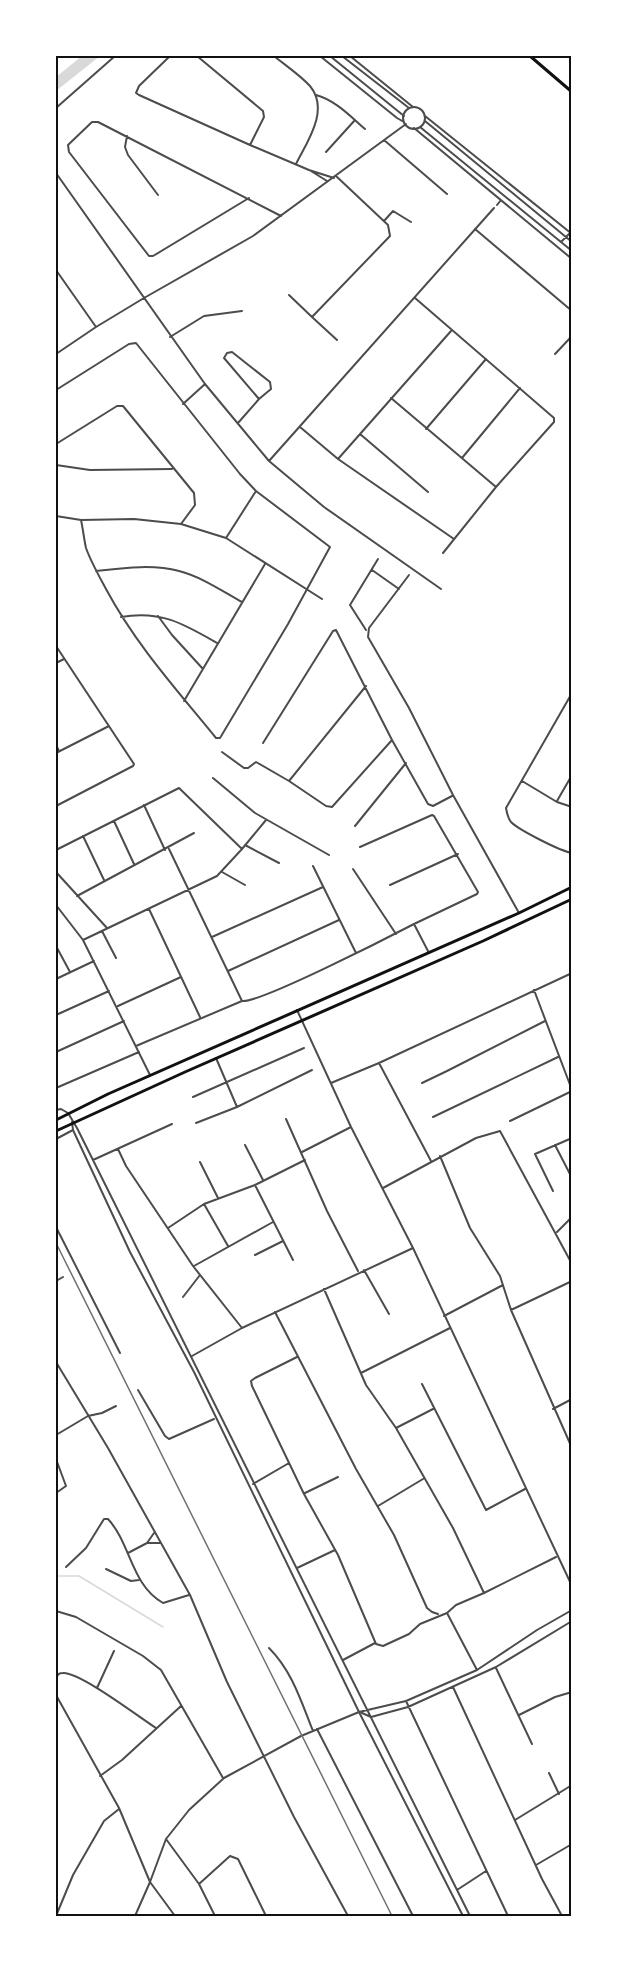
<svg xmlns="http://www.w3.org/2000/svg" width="627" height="1972" viewBox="0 0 627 1972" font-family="'Titillium Web',sans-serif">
  <rect width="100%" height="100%" fill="#fff"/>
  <path fill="#d9d9d9" d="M82 56H100L56 91V77Z"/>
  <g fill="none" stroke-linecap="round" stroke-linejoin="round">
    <path stroke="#d9d9d9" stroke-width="1.5" d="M56 1576H79L163 1627"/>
    <path stroke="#4c4c4c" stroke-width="2" d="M170 56 139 86 136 93 139 95 250 145 309 170 334 178
      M197 56 263 111 264 117 250 145
      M274 56C285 65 300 75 310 86 330 110 307 142 296 164
      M320 56 397 118 404 122
      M330 56 404 116
      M342 56 409 108
      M350 56 413 107
      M316 95C335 100 350 116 365 129
      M403 118a11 11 0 1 1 22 0a11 11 0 1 1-22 0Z
      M56 108 115 56
      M425 116 572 234
      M425 121 572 242
      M420 127 572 251
      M414 128 572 259
      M127 136 125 147 128 155 158 195
      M384 140 447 194
      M326 152 355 120
      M311 171 327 181
      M56 173 205 384 269 461 324 507 441 589
      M336 176 388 225 390 236 312 317 337 340
      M249 198 153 256H149L69 152 68 145 92 122H98L281 216
      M497 205 501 200
      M384 221 393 211 411 222
      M475 229 572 311
      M561 242 572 231
      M56 270 96 327
      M289 295 312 317
      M415 298 554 418V422L496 487 443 553
      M170 337 204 316 242 311
      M56 354 96 327 144 298 253 236 406 124
      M555 354 572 336
      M56 390 129 344 136 343 240 474 256 491 330 547 288 624 220 738H216C177 690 136 645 106 589 99 576 91 562 86 548 84 539 83 529 81 520
      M391 398 496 487
      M183 404 205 384
      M238 423 259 399 224 358 227 353 232 352 270 382 271 389 259 399
      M300 427 338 459 454 539
      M426 429 486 359
      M360 434 428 492
      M56 444 117 406H123L194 493 195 505 181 524
      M462 458 520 388
      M338 459 451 331
      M269 461 494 208
      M56 465 90 470 172 469
      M56 516 81 520 134 519 181 524 226 538 322 599
      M226 538 256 491
      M372 570 399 589
      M96 571C123 568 153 564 179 571 202 577 222 591 242 602
      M409 575 369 628 368 637 409 708 453 795 519 913
      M158 616 172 635 203 669
      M121 617C161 610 184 624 217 643
      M366 630 350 605 378 559
      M56 646 134 764 133 766 56 806
      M56 663 64 659
      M572 693 506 808C507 814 508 818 511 822 519 830 560 851 572 853
      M184 701 265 564
      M263 743 333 631 336 630 392 740 428 804 433 806 452 796
      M56 745 59 751
      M222 752 244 768H248L256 762 289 781 366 686
      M56 753 109 726
      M213 778 255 813 329 855
      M289 781 326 806 332 807 392 740
      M522 781 557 802 572 807
      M557 801 572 775
      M144 805 165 850
      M114 821 134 864
      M355 826 406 763
      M83 836 104 880
      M245 845 279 863
      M360 847 432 815 434 816 478 892 477 894 414 924 429 953
      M169 849 242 1001
      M56 850 179 788 242 849
      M313 866 356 953
      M353 869 396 934
      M56 872 107 928
      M222 872 245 885
      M390 885 458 854
      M77 896 194 833
      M56 905 83 940 150 1075
      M149 909 200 1017
      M102 931 116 958
      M212 937 323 887
      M83 940 217 876 242 849 266 820
      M56 946 70 972
      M228 971 339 920
      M56 979 94 961
      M534 990 572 1090
      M118 1006 181 977
      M297 1010 351 1127 413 1248 572 1586
      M56 1015 109 991
      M136 1046 242 1001C258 1004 391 936 414 924
      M56 1052 124 1021
      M216 1058 237 1107
      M379 1063 431 1161
      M331 1083 379 1063 572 973
      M422 1083 447 1071 545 1021
      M56 1088 139 1052
      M193 1097 304 1048
      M56 1110 61 1109 68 1113 77 1128 470 1916
      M433 1117 558 1057
      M286 1119 327 1211 358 1271
      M510 1121 572 1091
      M72 1122 73 1130 130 1252 194 1372 359 1712 463 1916
      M196 1123 237 1107 312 1070
      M56 1139 73 1130
      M245 1145 263 1180
      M555 1145 572 1178
      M118 1149 126 1166 193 1266 242 1328
      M302 1152 351 1127
      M440 1156 470 1228 500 1276 511 1310 572 1448
      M93 1160 172 1124
      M200 1162 218 1198
      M255 1185 293 1260
      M383 1188 476 1138 500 1131 572 1264
      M553 1191 535 1154 572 1138
      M204 1204 228 1246
      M56 1227 120 1353
      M168 1228 204 1204 255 1185 305 1160
      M557 1232 572 1217
      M255 1255 283 1241
      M194 1266 273 1222
      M364 1270 389 1314
      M56 1281 63 1277
      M324 1289 366 1385 396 1428 453 1528 484 1593
      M183 1297 200 1275
      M511 1310 572 1281
      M275 1312 356 1469 394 1535 427 1608 432 1612 438 1614
      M444 1316 503 1285
      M192 1356 242 1328 413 1248
      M297 1357 255 1378 251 1381 252 1386 304 1494 338 1555 376 1644 383 1646 409 1634 420 1624 447 1613 456 1605 484 1593 556 1557
      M56 1362 108 1448 190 1595 227 1682 294 1817 348 1916
      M361 1373 450 1328
      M422 1384 486 1510 525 1489
      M138 1390 165 1436 169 1439 214 1419
      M553 1409 572 1399
      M396 1428 433 1409
      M56 1435 88 1416 102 1413 116 1406
      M56 1459 66 1486 56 1493
      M253 1484 289 1463
      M305 1493 338 1477
      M378 1506 423 1479
      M147 1543 154 1533
      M128 1553 147 1543H161
      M66 1567 86 1548 104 1519H108C131 1544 131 1585 163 1603L189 1595
      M297 1568 335 1550
      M106 1569 131 1581 139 1580
      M56 1611 76 1617 143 1656 161 1670 223 1778
      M447 1613 477 1670
      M269 1648C292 1671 301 1701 313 1731
      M343 1660 375 1643
      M496 1668 532 1744
      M56 1678C58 1675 58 1673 63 1673 80 1672 139 1717 156 1728
      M453 1687 542 1879 562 1916
      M97 1688 114 1651
      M56 1695 119 1808 150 1882 175 1916
      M406 1701 508 1916
      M362 1713 371 1717 408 1707 496 1667 572 1621
      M519 1715 555 1697 572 1692
      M317 1729 413 1916
      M549 1773 559 1794
      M100 1776 122 1760 181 1706
      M515 1820 572 1785
      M166 1839 199 1884
      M536 1865 572 1844
      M457 1890 486 1871
      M56 1916 73 1875 104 1821 119 1809
      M135 1916 150 1882 166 1839 189 1810 224 1778 301 1736 359 1712 406 1701 477 1670 537 1630 572 1610
      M215 1916 199 1884 230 1856 238 1859 266 1916"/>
    <path stroke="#111" stroke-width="3" d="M530 56 572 92
      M56 1120 108 1094 519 913 572 887
      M56 1131 185 1072 483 941 572 899"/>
    <path stroke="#707070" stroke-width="1.5" d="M56 1243 392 1916"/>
  </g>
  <rect width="627" height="1972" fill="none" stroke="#ffffff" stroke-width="114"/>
  <rect x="57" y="57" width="513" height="1858" fill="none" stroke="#111" stroke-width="2"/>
</svg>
